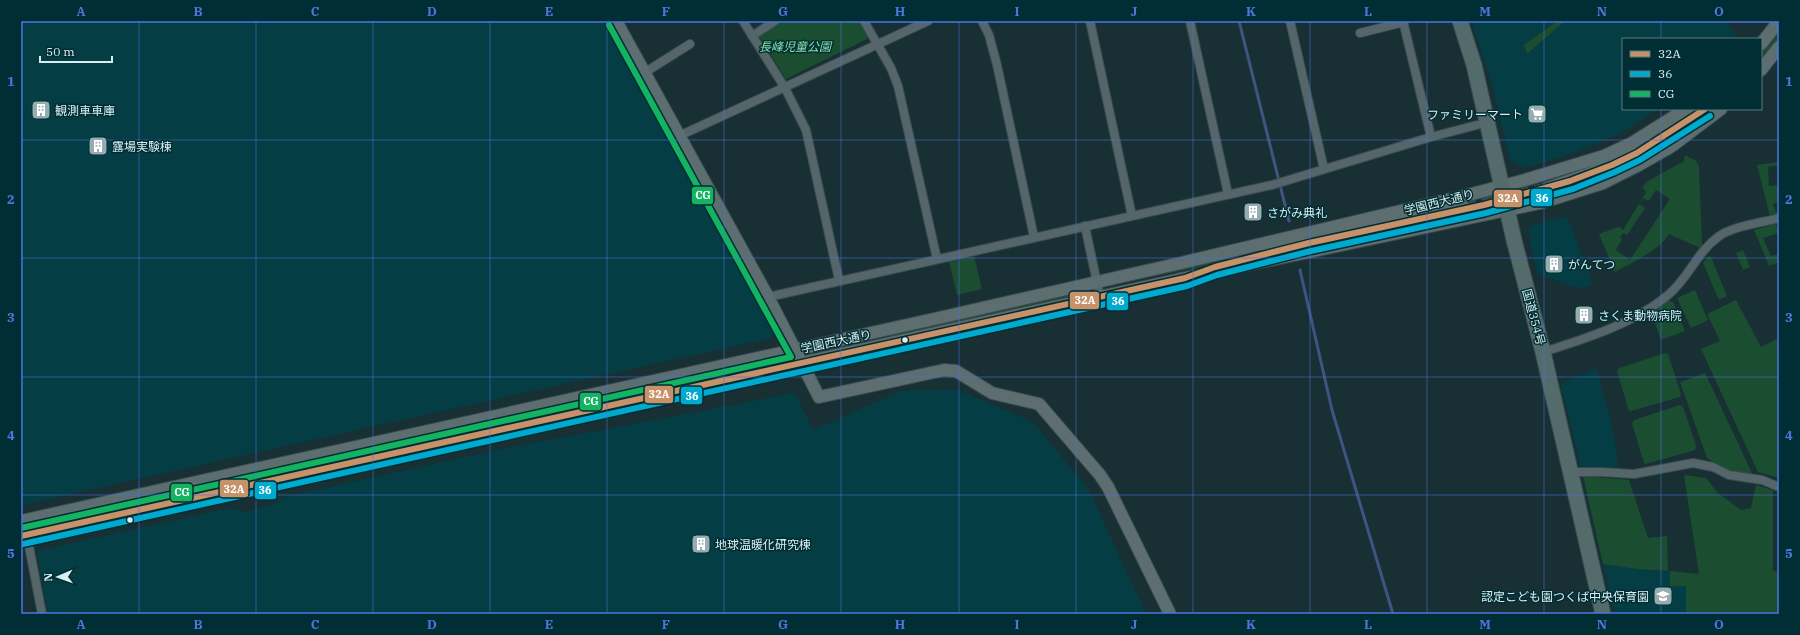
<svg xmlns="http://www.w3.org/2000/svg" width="1800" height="635" viewBox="0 0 1800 635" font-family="'IBM Plex Serif','Noto Sans JP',serif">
  <rect width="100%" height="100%" fill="#183034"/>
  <path fill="#053d44" d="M21 21H604L776 329 771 338 21 505Z
    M1471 21H1557L1524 45 1528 54 1565 21H1726L1738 39H1623V109H1658L1621 133 1571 154 1524 168 1510 160 1492 84Z
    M1567 216 1593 285 1584 288 1570 286 1537 273 1528 231 1532 225Z
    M1596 368 1610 417 1616 448 1618 470 1581 469 1561 384Z
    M956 389 1033 422 1089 490 1146 614H48L37 551 230 508 246 512 275 504 283 497 501 449 795 393 813 430 901 391Z
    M1603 564 1637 569 1699 575 1716 614H1615Z"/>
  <path fill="#1b4d31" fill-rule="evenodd" d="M783 21H858L869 38 786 79 759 36Z
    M1557 21H1565L1527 54 1524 45Z
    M1779 30V39L1761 58V53Z
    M1685 155 1696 161 1699 166 1702 245 1700 248 1669 234C1660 250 1631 263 1615 272L1599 234 1619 227 1623 230 1646 192 1642 187 1648 181 1684 161ZM1656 190 1670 199 1630 260 1616 250 1622 239 1620 237 1623 233 1627 235 1645 208 1639 204 1643 198 1649 201Z
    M1779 162V165L1768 167 1769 186 1779 185V202L1773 204 1776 212H1779V214L1770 216 1757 165Z
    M1776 224 1779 233 1763 238 1771 256 1779 254V262L1769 266 1754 230Z
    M1743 250 1750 267 1743 270 1736 253Z
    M1253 254 1254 256 1140 279 1137 278Z
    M974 256 982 289 957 295 949 261Z
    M1709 256 1711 257 1727 296 1719 300 1703 263Z
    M1695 290 1708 320 1691 328 1677 298Z
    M1079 291V296L901 335 866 339Z
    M1736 300 1761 347 1779 338V478L1758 472 1701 349 1720 341 1707 314Z
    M1668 301 1673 302 1685 331 1661 340 1651 312Z
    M1665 353 1668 354 1681 394 1680 397 1631 411H1629L1617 371 1619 368Z
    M1705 373 1752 473 1751 475 1726 469 1707 458 1680 382Z
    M1680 405 1683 407 1696 446 1695 450 1646 464 1644 463 1632 423 1634 420Z
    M1684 475 1706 478 1718 493 1741 510 1751 508 1756 485 1773 490V571L1779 572V614H1686V586H1670V571L1699 574Z
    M1583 476 1629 480 1648 538 1667 536 1668 571 1637 569 1603 564Z"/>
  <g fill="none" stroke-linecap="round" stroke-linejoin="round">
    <path stroke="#3e5482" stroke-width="3" d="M1239 21 1289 221
      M1300 270 1332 410 1393 614"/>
    <path stroke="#354c50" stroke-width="12" stroke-dasharray="12 6" stroke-linecap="butt" d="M1465 208 1548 188"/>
    <g stroke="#394b4e" stroke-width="10">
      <path id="street" d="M743 21 785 88 806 130 839 280
        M864 21 891 68 898 86 937 259
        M982 21 989 35 997 65 1034 237
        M1090 21 1132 216
        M1190 21 1228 194
        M1290 21 1324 169
        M1403 21 1431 137
        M1360 33 1404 22
        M752 36 775 21
        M644 73 690 44
        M679 136 928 21
        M1085 226 1100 297
        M768 297 1272 185 1431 137 1477 125
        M1543 352C1585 339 1635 323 1668 295 1688 279 1697 252 1718 237 1732 226 1761 223 1779 218
        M1570 472H1601L1634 474 1693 463 1713 467 1729 475 1762 480 1779 487
        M24 520 42 614"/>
    </g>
    <g stroke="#394b4e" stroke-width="14">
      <path id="secondary" d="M616 21 768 297 819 397 944 370 956 371 992 393 1039 404 1100 475 1108 487 1170 614
        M1761 44 1779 21
        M1761 70 1779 47
        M1548 188C1578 178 1607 168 1635 155 1660 142 1682 125 1705 109
        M1267 250 1465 208
        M21 521 934 319 1181 263 1468 195 1525 180 1604 156 1632 143 1686 109
        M21 536 1185 278 1540 203 1603 183 1637 166 1672 146 1721 109"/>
    </g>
    <g stroke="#394b4e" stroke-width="17">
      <path id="highway" d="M1460 21 1474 65 1514 240 1543 352 1603 614"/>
    </g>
    <use href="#street" stroke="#546669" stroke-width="8"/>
    <use href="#secondary" stroke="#5c6e70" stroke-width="12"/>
    <use href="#highway" stroke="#546b6b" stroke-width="15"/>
    <g stroke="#002e34" stroke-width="9">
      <path id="bus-1" d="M21 536 1185 278 1215 267 1309 243 1484 205 1570 181 1612 165 1637 153 1705 109"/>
    </g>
    <g stroke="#002e34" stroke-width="9">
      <path id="bus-2" d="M23 544 1187 286 1217 275 1311 251 1486 213 1573 189 1615 172 1640 160 1710 116"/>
    </g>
    <g stroke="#002e34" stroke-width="9">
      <path id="bus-3" d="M21 528 791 357 609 25"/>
    </g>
    <use href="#bus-1" stroke="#c7916a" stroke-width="6"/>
    <use href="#bus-2" stroke="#00a9ce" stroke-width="6"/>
    <use href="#bus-3" stroke="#13b361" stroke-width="6"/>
  </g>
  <path fill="none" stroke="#4c76de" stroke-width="1" stroke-opacity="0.55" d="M139 21V614M256 21V614M373 21V614M490 21V614M607 21V614M724 21V614M841 21V614M959 21V614M1076 21V614M1193 21V614M1310 21V614M1427 21V614M1544 21V614M1661 21V39M1661 109V614M21 140H1779M21 258H1779M21 377H1779M21 495H1779"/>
  <defs>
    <g id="building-square" transform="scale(1)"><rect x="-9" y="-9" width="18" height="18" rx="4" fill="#95acb0" stroke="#002e34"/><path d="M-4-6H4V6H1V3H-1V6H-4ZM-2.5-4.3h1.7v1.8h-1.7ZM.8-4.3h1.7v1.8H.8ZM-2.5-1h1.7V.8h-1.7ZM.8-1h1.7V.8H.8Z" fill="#fff"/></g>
    <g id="supermarket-square" transform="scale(1)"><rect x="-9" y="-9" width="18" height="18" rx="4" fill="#95acb0" stroke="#002e34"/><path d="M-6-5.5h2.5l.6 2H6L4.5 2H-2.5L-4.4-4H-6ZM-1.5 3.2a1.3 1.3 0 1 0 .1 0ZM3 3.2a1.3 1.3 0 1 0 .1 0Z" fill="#fff"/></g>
    <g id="school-square" transform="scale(1)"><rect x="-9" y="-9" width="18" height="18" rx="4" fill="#95acb0" stroke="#002e34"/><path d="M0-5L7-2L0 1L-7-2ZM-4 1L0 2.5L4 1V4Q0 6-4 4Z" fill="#fff"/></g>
  </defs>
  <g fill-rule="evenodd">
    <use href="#building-square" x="41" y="110"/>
    <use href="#supermarket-square" x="1537" y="114"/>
    <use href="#building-square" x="98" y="146"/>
    <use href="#building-square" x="1253" y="212"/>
    <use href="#building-square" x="1554" y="264"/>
    <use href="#building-square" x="1584" y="315"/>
    <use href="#building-square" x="701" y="544"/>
    <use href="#school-square" x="1663" y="596"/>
  </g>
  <g fill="#d8eef2" stroke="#002e34" stroke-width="1.5">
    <circle cx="905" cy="340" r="3.5"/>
    <circle cx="130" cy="520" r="3.5"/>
  </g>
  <g text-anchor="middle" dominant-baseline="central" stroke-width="3" stroke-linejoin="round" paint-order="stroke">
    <g font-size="12" font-style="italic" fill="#8be0a6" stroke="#002e34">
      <text x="795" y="46">長峰児童公園</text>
    </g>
    <g font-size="12" fill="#d8eef2" stroke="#002e34" text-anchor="start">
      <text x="55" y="110">観測車車庫</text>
      <text x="1523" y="114" text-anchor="end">ファミリーマート</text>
      <text x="112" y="146">露場実験棟</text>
      <text x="1267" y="212">さがみ典礼</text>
      <text x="1568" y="264">がんてつ</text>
      <text x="1598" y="315">さくま動物病院</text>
      <text x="715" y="544">地球温暖化研究棟</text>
      <text x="1649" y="596" text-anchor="end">認定こども園つくば中央保育園</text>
    </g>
    <g font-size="12" fill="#d8eef2" stroke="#002e34">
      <text transform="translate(1439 202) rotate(-14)">学園西大通り</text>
      <text transform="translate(1534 317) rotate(75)">国道354号</text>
      <text transform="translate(836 341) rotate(-12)">学園西大通り</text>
    </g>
  </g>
  <g stroke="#002e34" stroke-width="1.5">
    <rect x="691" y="186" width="23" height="19" rx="4" fill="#13b361"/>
    <rect x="1530" y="188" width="23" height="19" rx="4" fill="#00a9ce"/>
    <rect x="1493" y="189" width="30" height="19" rx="4" fill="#c7916a"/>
    <rect x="1069" y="291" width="31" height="19" rx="4" fill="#c7916a"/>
    <rect x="1106" y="292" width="23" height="19" rx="4" fill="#00a9ce"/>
    <rect x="644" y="385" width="30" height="19" rx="4" fill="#c7916a"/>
    <rect x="680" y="386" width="23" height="19" rx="4" fill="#00a9ce"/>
    <rect x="579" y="392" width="23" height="19" rx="4" fill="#13b361"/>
    <rect x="219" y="479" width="30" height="19" rx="4" fill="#c7916a"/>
    <rect x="254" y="481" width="23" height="19" rx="4" fill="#00a9ce"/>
    <rect x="170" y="483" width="23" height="19" rx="4" fill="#13b361"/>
  </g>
  <g font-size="11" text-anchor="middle" font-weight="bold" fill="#fff">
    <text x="703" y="199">CG</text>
    <text x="1542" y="202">36</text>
    <text x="1508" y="202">32A</text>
    <text x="1085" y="304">32A</text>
    <text x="1118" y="305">36</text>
    <text x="659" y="398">32A</text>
    <text x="692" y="400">36</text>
    <text x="591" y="405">CG</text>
    <text x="234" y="493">32A</text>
    <text x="265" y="494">36</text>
    <text x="182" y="496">CG</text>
  </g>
  <rect width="1800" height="635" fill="none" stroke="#002e34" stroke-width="44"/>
  <rect x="1622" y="38" width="140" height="72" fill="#002e34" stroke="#567b80"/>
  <rect x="1630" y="51" width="20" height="6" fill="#c7916a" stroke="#567b80"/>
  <text x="1658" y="58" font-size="12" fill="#d8eef2">32A</text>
  <rect x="1630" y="71" width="20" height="6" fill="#00a9ce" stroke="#567b80"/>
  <text x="1658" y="78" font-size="12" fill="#d8eef2">36</text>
  <rect x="1630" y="91" width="20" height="6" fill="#13b361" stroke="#567b80"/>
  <text x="1658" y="98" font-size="12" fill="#d8eef2">CG</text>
  <g transform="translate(58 577) rotate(268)" stroke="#002e34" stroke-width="3" paint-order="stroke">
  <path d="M0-3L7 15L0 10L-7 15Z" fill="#d8eef2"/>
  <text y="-6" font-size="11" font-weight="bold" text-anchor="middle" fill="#d8eef2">N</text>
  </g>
  <path d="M40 56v6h72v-6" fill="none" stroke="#d8eef2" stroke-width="2"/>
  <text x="46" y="56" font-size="12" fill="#d8eef2" stroke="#002e34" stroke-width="3" paint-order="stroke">50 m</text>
  <rect x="22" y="22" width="1756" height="591" fill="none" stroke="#4c76de" stroke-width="1.5"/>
  <g font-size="13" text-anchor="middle" font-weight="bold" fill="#4c76de">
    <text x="81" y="16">A</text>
    <text x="198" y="16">B</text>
    <text x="315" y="16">C</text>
    <text x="432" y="16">D</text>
    <text x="549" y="16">E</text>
    <text x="666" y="16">F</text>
    <text x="783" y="16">G</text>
    <text x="900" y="16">H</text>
    <text x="1017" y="16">I</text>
    <text x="1134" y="16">J</text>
    <text x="1251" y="16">K</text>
    <text x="1368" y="16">L</text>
    <text x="1485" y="16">M</text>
    <text x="1602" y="16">N</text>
    <text x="1719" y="16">O</text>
    <text x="11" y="86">1</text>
    <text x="1789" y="86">1</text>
    <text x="11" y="204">2</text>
    <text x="1789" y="204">2</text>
    <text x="11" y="322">3</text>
    <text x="1789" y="322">3</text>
    <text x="11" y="440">4</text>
    <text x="1789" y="440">4</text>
    <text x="11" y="558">5</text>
    <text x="1789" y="558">5</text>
    <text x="81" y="629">A</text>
    <text x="198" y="629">B</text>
    <text x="315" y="629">C</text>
    <text x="432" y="629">D</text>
    <text x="549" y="629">E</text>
    <text x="666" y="629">F</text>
    <text x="783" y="629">G</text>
    <text x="900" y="629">H</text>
    <text x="1017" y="629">I</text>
    <text x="1134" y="629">J</text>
    <text x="1251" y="629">K</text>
    <text x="1368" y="629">L</text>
    <text x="1485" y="629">M</text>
    <text x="1602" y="629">N</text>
    <text x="1719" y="629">O</text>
  </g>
</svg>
